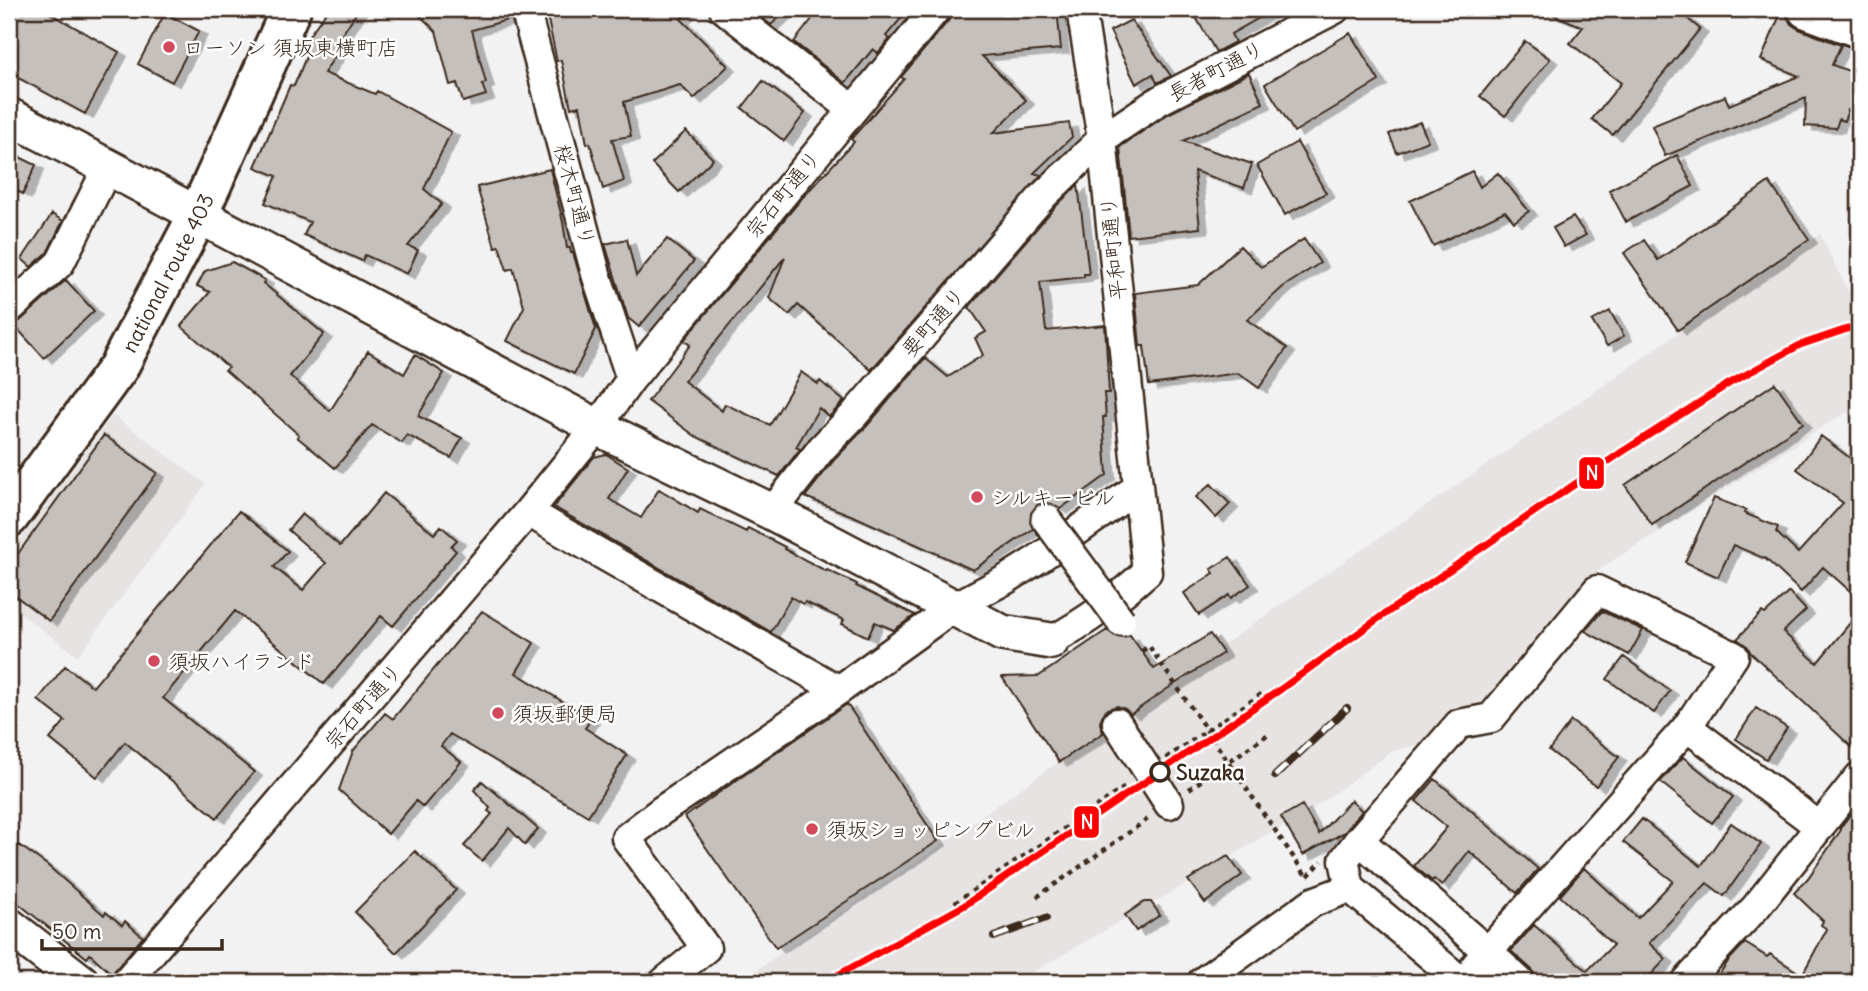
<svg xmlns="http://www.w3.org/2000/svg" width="1868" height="991" viewBox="0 0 1868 991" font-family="Delius,'Klee One',sans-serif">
  <defs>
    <filter id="shadow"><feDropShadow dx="8" dy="4.5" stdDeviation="0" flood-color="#0004"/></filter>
  </defs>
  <rect width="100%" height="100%" fill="#f3f2f2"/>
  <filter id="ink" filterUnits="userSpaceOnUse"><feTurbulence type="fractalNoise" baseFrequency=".0143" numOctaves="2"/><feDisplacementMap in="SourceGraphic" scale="14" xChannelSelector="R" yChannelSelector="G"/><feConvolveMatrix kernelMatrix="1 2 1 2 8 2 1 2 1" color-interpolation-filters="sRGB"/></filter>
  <g filter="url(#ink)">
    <path fill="#e6e3e2" d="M1820 234 1859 314V404L1601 568 1552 624 1473 724 1445 738 1393 751 1301 817 1264 836 1212 869 1015 982H739L935 849 1273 610 1588 396Z
      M113 415 206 484 78 656 9 605V555Z"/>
    <path fill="#c6c0bd" stroke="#3b2a1e" stroke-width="2" filter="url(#shadow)" d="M9 9H42L119 52 85 114 9 73Z
      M328 9H359L341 36 346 39 324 73 375 94 377 91 451 132 424 189 442 204 408 246 418 250 407 274 365 255 362 261 304 235 310 222 265 203 277 176 255 167 290 85 294 86 308 52 301 47Z
      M413 9H509L511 19 472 30 486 83 482 84 486 95 463 102 457 83 450 85 436 31Z
      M556 9H689L681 19 728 66 694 99 680 85 624 102 631 136 612 139 624 181 603 189 590 143 587 144 580 106 571 108 561 60 557 61 546 11Z
      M751 9H788L771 25Z
      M820 9H909L886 36 890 39 878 53 873 49 845 83 794 42Z
      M955 9H1057L1061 49 982 56 1026 100 993 133 1069 123 1072 137 1034 173 1041 175 871 370 798 305 789 315 769 298 785 257 684 381 722 411 725 404 770 425 801 372 818 384 820 381 844 401 829 417 819 408 796 447 800 449 779 476 695 436 648 401 690 345 684 340 802 198 854 142 851 139 904 79 901 77 949 20Z
      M1191 9H1275L1231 34 1235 42 1216 52Z
      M1540 9H1676L1700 29 1613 135 1592 119 1621 83 1570 43 1583 27Z
      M1782 10 1785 12 1791 24 1799 29 1841 45 1832 65 1858 74 1853 86 1859 88V91L1852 111 1848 110 1844 121 1839 119 1836 128 1805 126 1806 98 1665 156 1652 126 1725 96 1729 105 1799 76 1761 60Z
      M165 13 199 31 172 82 138 64Z
      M1131 20 1154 52 1171 76 1157 83 1153 74 1136 84 1110 31Z
      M1350 33 1379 81 1294 132 1265 84Z
      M1525 41 1550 59 1505 116 1480 96Z
      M1249 73 1263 103 1183 141 1252 164 1244 188 1194 171 1200 228 1129 236 1120 147 1168 114Z
      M763 81 805 113 784 141 742 108Z
      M1420 122 1428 141 1397 153 1389 134Z
      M686 131 713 159 679 192 652 164Z
      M1297 142 1326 193 1285 215 1257 165Z
      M9 152 36 165 23 194 9 187Z
      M1677 155 1693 186 1626 222 1609 190Z
      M550 169 563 222 567 248H570L571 253H573L596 329 574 374 507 341 524 307 513 268 507 270 499 246 495 247 477 187Z
      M1472 171 1480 187 1498 173 1529 211 1514 222 1505 211 1433 246 1410 201Z
      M1769 182 1809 239 1678 330 1624 253 1644 240 1658 260Z
      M1078 185 1089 274H1084V277L1040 282 1046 331 1105 325 1109 393H1104L1106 417H1103L1107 475 1060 509 1052 504 1044 503 1037 505 1031 513 1030 522 1033 529 973 570 858 518 805 497 835 459 867 426 925 358 948 377 983 355 975 338 986 332 969 307 1055 207Z
      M52 214 63 221 47 253 31 267 22 259Z
      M1573 217 1586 235 1564 247 1553 228Z
      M627 239 636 276 667 239 694 261 639 327 628 318 605 244Z
      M1304 239 1320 263 1283 287 1247 320 1287 348 1259 388 1238 373 1149 385 1144 346H1140L1135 293 1198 285 1240 246 1261 267Z
      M232 262 265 280 263 283 324 334 290 376 330 411 368 351 404 374 415 355 444 373 418 416 462 438 451 458 407 435 402 443 372 425 335 468 297 437 299 435 225 370 228 367 181 326 210 292 197 286 205 271Z
      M66 280 94 311 44 358 14 325 20 321Z
      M1610 311 1624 336 1607 346 1592 321Z
      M1775 383 1803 423 1652 525 1625 485Z
      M104 435 157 473 49 621 9 591V566Z
      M1821 436 1859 465V599L1823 567 1801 592 1766 559 1733 545 1718 577 1685 562 1714 498 1746 510 1744 513 1778 527 1776 532 1798 553 1843 503 1797 469Z
      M606 454 628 468 609 499 641 518 659 489 698 513 700 509 746 532 748 528 785 547 784 549 826 571 827 570 857 584 856 586 915 615 894 630 875 622 868 637 842 624 844 620 805 602 803 604 791 597 771 632 554 507 594 457Z
      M1211 484 1230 504 1216 518 1196 497Z
      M384 493 434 534 441 526 457 540 451 546 456 551 393 626 381 616 324 684 235 611 163 698 254 772 217 818 125 742 97 777 50 739 65 721 38 700 65 666 93 687 239 511 288 551 274 567 303 590 326 563 288 530 302 514 340 546Z
      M1230 557 1250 585 1231 598 1229 595 1199 615 1184 593 1214 573 1211 569Z
      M1789 592 1806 610 1783 632 1817 663 1859 612V754L1750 652 1748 647 1737 639 1762 612 1765 614Z
      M482 611 534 643 516 673 591 719 585 728 627 755 588 816 450 734 441 746 461 762 423 807 416 801 388 834 339 790 353 751 385 713 393 719Z
      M1602 611 1643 630 1629 655 1585 631Z
      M1107 630 1115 636 1124 637 1130 635 1154 669 1210 634 1223 653 1167 689 1131 714 1125 709 1117 706 1107 709 1102 716 1100 723 1103 733 1059 762 1002 677 1039 676Z
      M1624 657 1670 691 1654 713 1607 679Z
      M847 704 938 841 776 948 685 817 721 791Z
      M1756 708 1787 728 1766 759 1736 739Z
      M1571 721 1619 757 1596 786 1549 750Z
      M1683 757 1733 797 1712 823 1660 782Z
      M1435 779 1538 869 1517 893 1469 851 1442 886 1434 879 1432 881 1414 866 1447 827 1416 801Z
      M482 781 538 829 525 845 509 828 482 861 464 846 492 814 488 811 490 808 474 790Z
      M1351 800 1362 811 1345 832 1303 855 1281 817 1302 805 1319 834Z
      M1859 803V982H1714L1729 960 1745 943 1767 957 1770 954 1802 975 1827 929 1821 925 1823 921 1794 893 1808 878 1841 830 1840 828Z
      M1642 819 1701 866 1731 823 1761 844 1724 896 1707 883 1649 943 1666 959 1644 982H1536V977L1532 970 1511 951 1534 925 1587 971 1613 945 1560 896 1584 868 1638 918 1673 881 1623 842Z
      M19 845 47 865 104 915 106 912 122 925 125 921 143 937 112 974 90 954 87 958 9 896V859Z
      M415 851 456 890 396 953 355 912Z
      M1228 856 1242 875 1205 903 1188 880Z
      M1144 902H1151L1160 915 1136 931 1125 915Z"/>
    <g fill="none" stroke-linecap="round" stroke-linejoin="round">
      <g stroke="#3b2a1e" stroke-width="33">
        <path id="minor" d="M525 9 596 274 631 379
          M724 9 852 109
          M9 309 60 263 108 167
          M528 512 839 690
          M772 512 822 448 854 415 1043 196 1102 139 1160 100 1335 9
          M1051 641C1089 620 1114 601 1147 572L1102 139 1081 9
          M1117 723 1169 804
          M1359 840 1459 724 1491 718 1597 590 1734 656 1687 727 1820 827
          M1476 965 1687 727
          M126 982 528 512 597 427 631 379 936 9
          M664 982 706 948 626 838 661 811 839 690 954 607 1005 580 1038 559 1137 488
          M1202 982 1313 902 1350 888
          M1462 982 1350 888 1344 860 1359 840 1488 952 1520 982
          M1686 982 1756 907 1859 777"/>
      </g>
      <g stroke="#3b2a1e" stroke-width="40">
        <path id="major" d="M9 116 108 167 597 427 772 512 1002 633 1051 641
          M9 926 81 982"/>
      </g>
      <g stroke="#3b2a1e" stroke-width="44">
        <g id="highway">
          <path d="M1807 9 1859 28"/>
          <path id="s1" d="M9 517 118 368 198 215 291 9"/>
        </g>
      </g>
      <path stroke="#3b2a1e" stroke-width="4.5" stroke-dasharray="5 5" stroke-linecap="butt" d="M1166 758 1263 693
        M1189 789 1270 733
        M1037 897 1148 819
        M955 903 1128 785"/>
      <use href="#minor" stroke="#fff" stroke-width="28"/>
      <use href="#major" stroke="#fff" stroke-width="35"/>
      <use href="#highway" stroke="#fff" stroke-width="38"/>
      <g stroke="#3b2a1e" stroke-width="8">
        <path id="rail" d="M1275 776 1347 708
          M994 937 1046 918"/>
      </g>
      <use href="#rail" stroke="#fff" stroke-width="5" stroke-dasharray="16" stroke-linecap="butt"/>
      <g stroke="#3b2a1e" stroke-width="33" stroke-linecap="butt">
        <path id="minor-bridge" d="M1046 519 1121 621"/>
      </g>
      <path stroke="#3b2a1e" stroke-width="4.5" stroke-dasharray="5 5" stroke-linecap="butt" d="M1142 651 1149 646 1307 877 1322 861"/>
      <use href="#minor-bridge" stroke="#fff" stroke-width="28"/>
      <g stroke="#fff" stroke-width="12">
        <path id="rail-1" d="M825 982 965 905 1281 689 1379 618 1622 452 1730 383 1800 345 1859 325"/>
      </g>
      <use href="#rail-1" stroke="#f00" stroke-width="7"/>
    </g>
  </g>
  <g fill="#d1495b" stroke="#fff" stroke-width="2.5">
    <circle cx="169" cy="47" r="7"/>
    <circle cx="977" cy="497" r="7"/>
    <circle cx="154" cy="661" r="7"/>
    <circle cx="498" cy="713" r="7"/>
    <circle cx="812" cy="829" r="7"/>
  </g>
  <circle fill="#fff" stroke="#3b2a1e" stroke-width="3.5" cx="1160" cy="772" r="9"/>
  <g text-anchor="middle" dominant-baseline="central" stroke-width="5" stroke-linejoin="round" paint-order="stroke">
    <g font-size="21" fill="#3b2a1e" stroke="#fff" text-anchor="start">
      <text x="183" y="47">ローソン 須坂東横町店</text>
      <text x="991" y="497">シルキービル</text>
      <text x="168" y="661">須坂ハイランド</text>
      <text x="512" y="713">須坂郵便局</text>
      <text x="826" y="829">須坂ショッピングビル</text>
    </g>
    <g font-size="21" fill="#3b2a1e" stroke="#fff">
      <text transform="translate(1216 71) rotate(-28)">長者町通り</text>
      <text transform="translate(783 194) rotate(-51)">宗石町通り</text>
      <text transform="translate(575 195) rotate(75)">桜木町通り</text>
      <text transform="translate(1113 248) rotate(-96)">平和町通り</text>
      <text stroke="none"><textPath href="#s1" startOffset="292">national route 403</textPath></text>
      <text transform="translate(933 322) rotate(-49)">要町通り</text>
      <text transform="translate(363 706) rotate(-49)">宗石町通り</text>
    </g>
    <g font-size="21" font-weight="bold" fill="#3b2a1e" stroke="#fff" text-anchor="start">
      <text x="1176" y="772">Suzaka</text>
    </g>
  </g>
  <g stroke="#fff" stroke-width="2.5">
    <rect x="1578" y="456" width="27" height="34" rx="7" fill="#f00"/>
    <rect x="1073" y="805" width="27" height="34" rx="7" fill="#f00"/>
  </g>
  <g font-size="19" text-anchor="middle" font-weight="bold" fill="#fff">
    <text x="1592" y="480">N</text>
    <text x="1087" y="829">N</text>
  </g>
  <rect width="1868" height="991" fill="none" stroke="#fff" stroke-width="35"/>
  <rect x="18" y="18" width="1833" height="956" fill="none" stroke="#3b2a1e" stroke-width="2.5" filter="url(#ink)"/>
  <path d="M42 939v10h180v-10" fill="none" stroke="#3b2a1e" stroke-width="3.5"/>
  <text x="52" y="939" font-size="21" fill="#3b2a1e" stroke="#ffffff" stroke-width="5" paint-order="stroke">50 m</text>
</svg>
